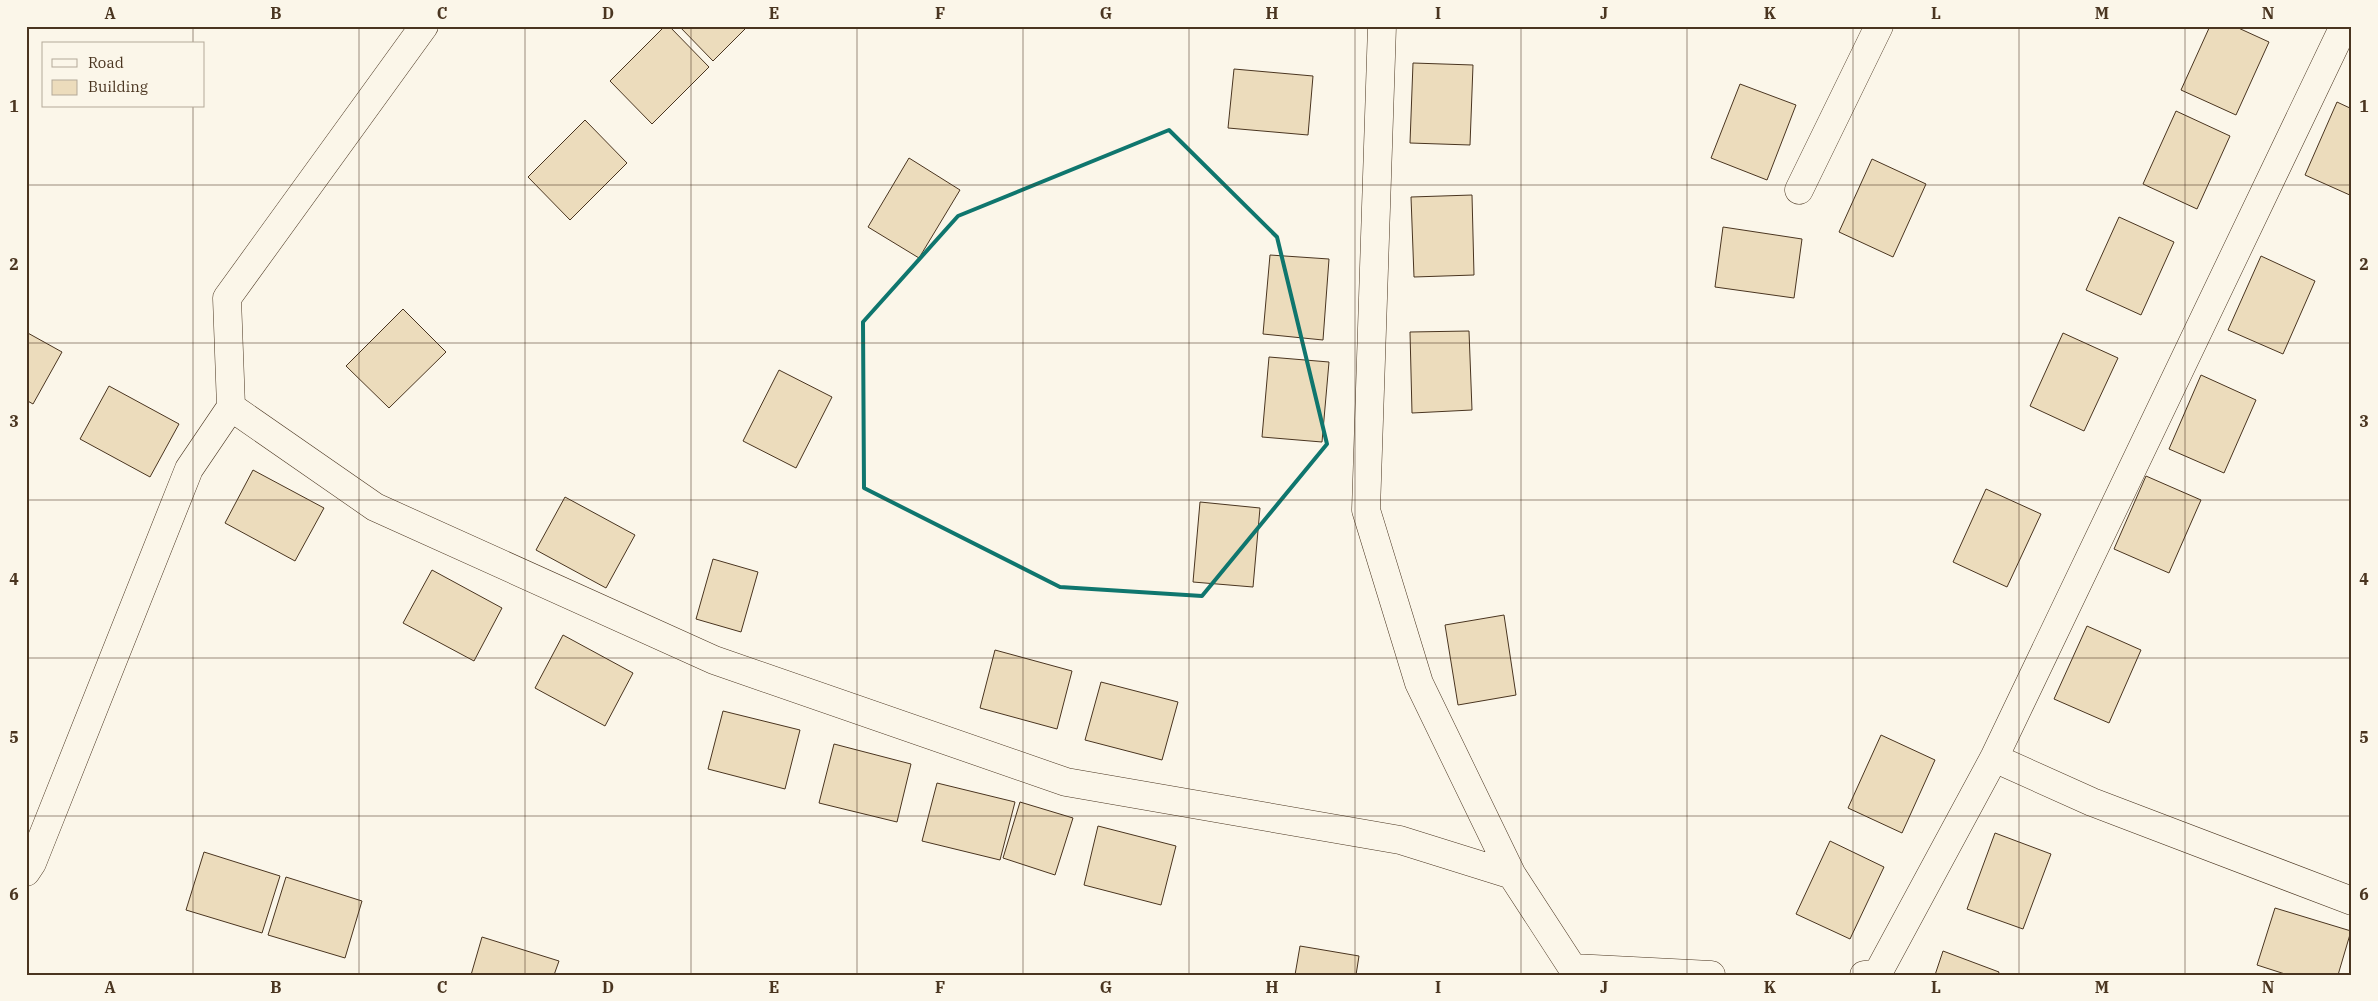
<svg xmlns="http://www.w3.org/2000/svg" width="2378" height="1001" viewBox="0 0 2378 1001" font-family="'IBM Plex Serif',serif">
  <rect width="100%" height="100%" fill="#fbf6e9"/>
  <path fill="#ecdcbc" stroke="#4a3520" d="M665 26H669L709 67 652 124 610 81Z
    M679 26H748L713 61Z
    M2210 26H2234L2269 42 2236 115 2181 90Z
    M1413 63 1473 65 1470 145 1410 143Z
    M1234 69 1313 76 1308 135 1228 128Z
    M1740 84 1796 105 1767 180 1711 158Z
    M2337 102 2352 109V196L2305 175Z
    M2176 111 2230 136 2197 209 2143 184Z
    M585 120 627 163 570 220 528 177Z
    M909 158 960 190 919 258 868 227Z
    M1872 159 1926 184 1893 257 1839 232Z
    M1472 195 1474 275 1414 277 1411 197Z
    M2119 217 2174 242 2141 315 2086 290Z
    M1723 227 1802 239 1794 298 1715 287Z
    M1270 255 1329 259 1323 340 1263 334Z
    M2261 256 2315 281 2283 354 2228 330Z
    M403 309 446 352 389 408 346 366Z
    M1469 331 1472 410 1412 413 1410 332Z
    M26 332 62 352 33 404 26 400Z
    M2063 333 2118 358 2084 431 2030 406Z
    M1269 357 1329 362 1322 442 1262 437Z
    M779 370 832 397 796 468 743 441Z
    M2201 375 2256 400 2224 473 2169 449Z
    M109 386 179 424 150 477 80 439Z
    M253 470 324 508 295 561 225 523Z
    M2146 476 2201 500 2169 573 2114 549Z
    M1986 489 2041 514 2007 587 1953 562Z
    M565 497 635 535 606 588 536 550Z
    M1200 502 1260 508 1253 587 1193 582Z
    M713 559 758 572 741 632 696 619Z
    M432 570 502 608 474 661 403 623Z
    M1504 615 1516 695 1458 705 1445 625Z
    M2087 626 2141 650 2109 723 2054 699Z
    M563 635 633 673 605 726 535 688Z
    M995 650 1072 671 1057 729 980 708Z
    M1101 682 1178 702 1162 760 1085 740Z
    M723 711 800 730 785 789 708 769Z
    M1881 735 1935 760 1902 833 1848 808Z
    M834 744 911 764 897 822 819 803Z
    M937 783 1015 802 1000 860 922 841Z
    M1020 802 1073 818 1055 875 1003 858Z
    M1098 826 1176 846 1161 905 1084 885Z
    M1995 833 2051 854 2023 929 1967 909Z
    M1830 841 1884 867 1850 939 1796 914Z
    M204 852 280 876 262 933 186 910Z
    M286 877 362 901 345 958 268 935Z
    M2275 908 2351 931 2338 975H2288L2257 965Z
    M482 937 559 961 554 975H471Z
    M1300 946 1359 956 1356 975H1295Z
    M1943 951 1999 972 1998 975H1935Z"/>
  <g fill="none" stroke-linecap="round" stroke-linejoin="round">
    <g stroke="#4a3520" stroke-width="29">
      <path id="street" d="M1382 26 1366 510 1419 683 1512 875 1577 975
        M1799 190 1879 26
        M231 407 375 507 714 660 1066 782 1400 840 1512 875
        M1994 758 2092 802 2352 901
        M26 872 32 863 189 469 231 407 227 298 424 26
        M1573 968 1711 975
        M1864 975 1878 973 1994 758 2344 26"/>
    </g>
    <use href="#street" stroke="#fbf6e9" stroke-width="28"/>
  </g>
  <path fill="none" stroke="#0f766e" stroke-width="4" stroke-linejoin="round" d="M1169 130 1277 237 1327 444 1202 596 1060 587 864 488 863 322 958 216Z"/>
  <path fill="none" stroke="#4a3520" stroke-width="1" stroke-opacity="0.55" d="M193 26V44M359 26V975M525 26V975M691 26V975M857 26V975M1023 26V975M1189 26V975M1355 26V975M1521 26V975M1687 26V975M1853 26V975M2019 26V975M2185 26V975M193 106V975M26 185H2352M26 343H2352M26 500H2352M26 658H2352M26 816H2352"/>
  <rect width="2378" height="1001" fill="none" stroke="#fbf6e9" stroke-width="55"/>
  <rect x="42" y="42" width="162" height="65" fill="#fbf6e9" stroke="#b4a999"/>
  <rect x="52" y="59" width="25" height="8" fill="#fbf6e9" stroke="#b4a999"/>
  <text x="88" y="68" font-size="15" fill="#4a3520">Road</text>
  <rect x="52" y="80" width="25" height="15" fill="#ecdcbc" stroke="#b4a999"/>
  <text x="88" y="92" font-size="15" fill="#4a3520">Building</text>
  <rect x="28" y="28" width="2322" height="946" fill="none" stroke="#4a3520" stroke-width="2"/>
  <g font-size="16" text-anchor="middle" font-weight="bold" fill="#4a3520">
    <text x="110" y="19">A</text>
    <text x="276" y="19">B</text>
    <text x="442" y="19">C</text>
    <text x="608" y="19">D</text>
    <text x="774" y="19">E</text>
    <text x="940" y="19">F</text>
    <text x="1106" y="19">G</text>
    <text x="1272" y="19">H</text>
    <text x="1438" y="19">I</text>
    <text x="1604" y="19">J</text>
    <text x="1770" y="19">K</text>
    <text x="1936" y="19">L</text>
    <text x="2102" y="19">M</text>
    <text x="2268" y="19">N</text>
    <text x="14" y="112">1</text>
    <text x="2364" y="112">1</text>
    <text x="14" y="270">2</text>
    <text x="2364" y="270">2</text>
    <text x="14" y="427">3</text>
    <text x="2364" y="427">3</text>
    <text x="14" y="585">4</text>
    <text x="2364" y="585">4</text>
    <text x="14" y="743">5</text>
    <text x="2364" y="743">5</text>
    <text x="14" y="900">6</text>
    <text x="2364" y="900">6</text>
    <text x="110" y="993">A</text>
    <text x="276" y="993">B</text>
    <text x="442" y="993">C</text>
    <text x="608" y="993">D</text>
    <text x="774" y="993">E</text>
    <text x="940" y="993">F</text>
    <text x="1106" y="993">G</text>
    <text x="1272" y="993">H</text>
    <text x="1438" y="993">I</text>
    <text x="1604" y="993">J</text>
    <text x="1770" y="993">K</text>
    <text x="1936" y="993">L</text>
    <text x="2102" y="993">M</text>
    <text x="2268" y="993">N</text>
  </g>
</svg>
